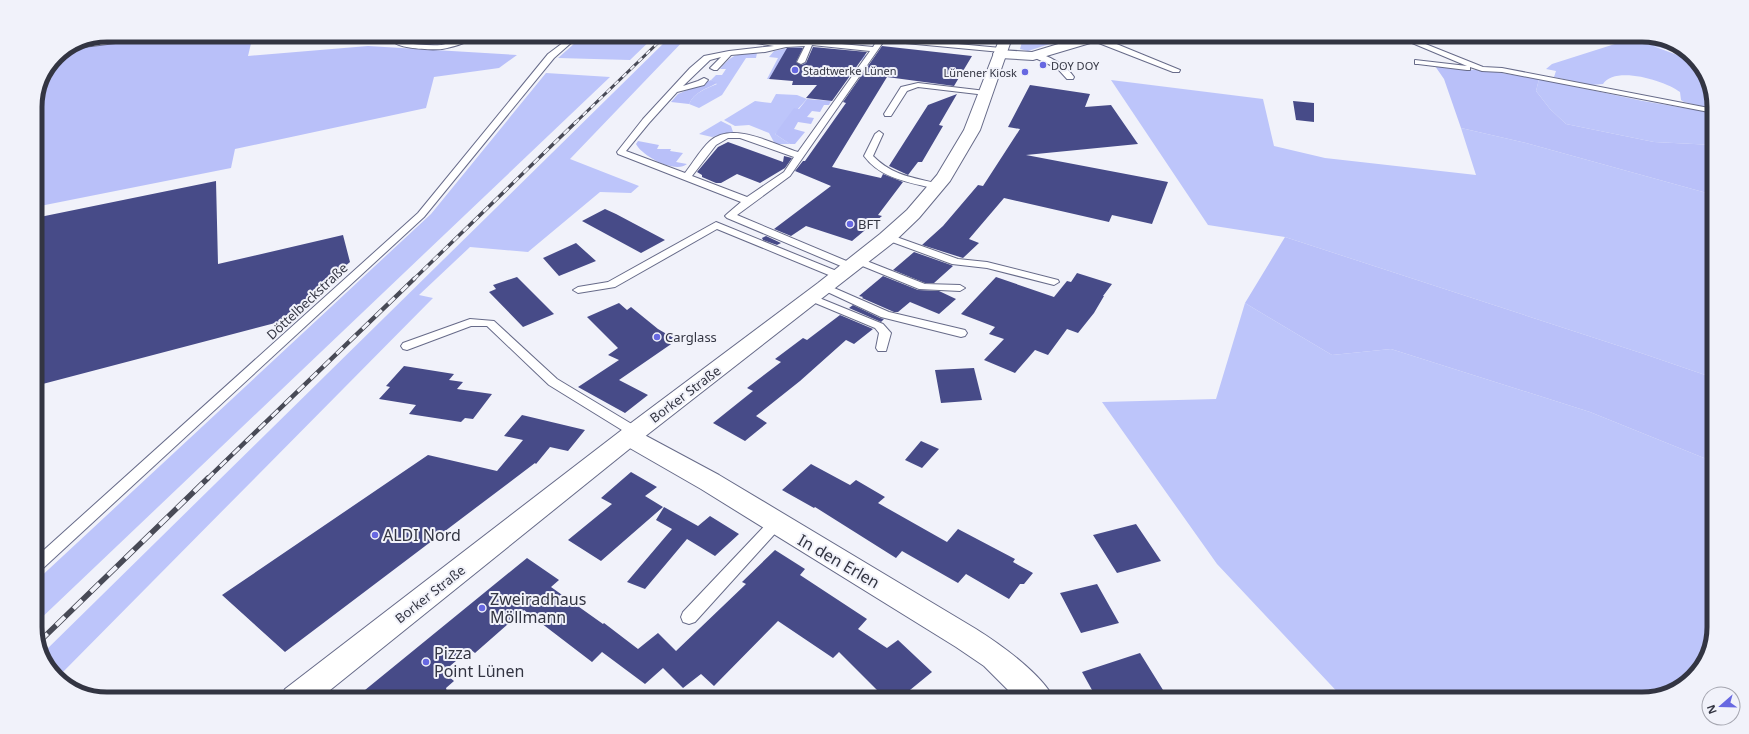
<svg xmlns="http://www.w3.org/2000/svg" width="1749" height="734" viewBox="0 0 1749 734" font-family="'Noto Sans',sans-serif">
  <rect width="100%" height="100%" fill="#f1f2fa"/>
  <path fill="#bdc5fa" d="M584 35H656L630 60 558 58Z
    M672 35H689L570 159 639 186 631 193 600 192 528 252 470 247 419 295 433 298 58 677 50 671 43 653Z
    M1024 35H1078L1028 51 1020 49Z
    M1559 35H1642L1669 40 1687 54 1653 46 1699 63 1714 103V109L1684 102 1681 100 1680 92C1666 81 1615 65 1603 84L1591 85 1554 77 1556 71 1546 69 1552 64 1618 43Z
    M798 46 803 48 797 62 807 63 815 50 866 55 864 61 843 58 822 77 778 64 769 79H767L778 58 769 57 774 51Z
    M757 53 756 58H746L722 95 699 108 689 104C694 92 706 89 717 84L711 80 716 75H722L726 69H720C734 52 737 55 757 53Z
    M546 73 610 77 35 624V582L431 214Z
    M1539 79 1643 101 1714 113V145L1654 142 1566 124 1550 109 1536 91Z
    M1111 80 1263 99 1274 146 1325 158 1476 175 1461 128 1526 143 1714 195V378L1644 354 1285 237 1208 225Z
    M776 94 797 95 807 99 775 134 790 144H775L769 133 749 125 735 126 724 120 755 101 771 103Z
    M721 121 731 126 733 132 712 137 699 134Z
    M1245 303 1332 355 1391 349 1590 412 1714 462V627L1709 654 1682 687 1642 699H1344L1217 564 1102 402 1216 399Z"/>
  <path fill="#b9c0f9" d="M178 35H253L248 56 368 46 517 55 499 68 434 77 426 108 235 149 231 168 35 207V103L56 56 70 47Z
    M1435 66 1496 72 1539 79 1536 91 1550 109 1566 124 1654 142 1714 145V195L1526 143 1461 128 1444 79Z
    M711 80 717 83C706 89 694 92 689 104L671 102 678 94Z
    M807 99 831 101 829 105H824L820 112 812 111 807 117 814 118 811 124 798 122 794 129 805 132 795 144H790L775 134 794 108 799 109Z
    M638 141 659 145 657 149H671L670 151 683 153 676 162 687 164C675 174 642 156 636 144Z
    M1285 237 1644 354 1714 378V462L1590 412 1391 349 1332 355 1245 303Z"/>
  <path fill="#474b88" d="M799 35H866L860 44 872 45 810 40H795Z
    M882 46 972 56 954 86 887 77 832 167 881 178 883 174 903 182 878 215 882 216 852 241 806 226 791 236 774 229 831 186 795 171 803 161H805L846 103 843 102Z
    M813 47 867 52 832 101 806 98 817 85H792L793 81 769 79 787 48H803L796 62 802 65 806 63Z
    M1030 85 1090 94 1085 107 1111 105 1138 144 1026 155 1168 182 1152 224 1112 215 1109 222 1004 198 969 239 979 243 963 258 922 245 943 226 978 185 983 186 1020 129 1008 127Z
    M957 94 939 125 943 126 922 162H918L908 175 889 166 928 105Z
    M1293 101 1314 103V122L1296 120Z
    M728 142 783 162 784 156 792 158 785 168 760 183 737 174 721 183H716L702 177V175L697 172 718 147Z
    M216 181 218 264 343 235 350 262 279 322 35 386V218Z
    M605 209 616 214 665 240 641 253 582 221Z
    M766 236 781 243 777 245 763 240 762 238Z
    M576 243 596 261 559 276 543 258Z
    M914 252 951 265 953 266 934 283H925L893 270Z
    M1077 273 1112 284 1103 296H1104L1094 313 1078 333 1067 329 1048 355 1035 350 1015 373 984 360 1004 339 989 334 995 327 961 314 996 277 1054 297 1067 281 1071 282Z
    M883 276 918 290 939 291 956 299 939 314 910 302 898 312H894L862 298 863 297 859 296Z
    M517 277 554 314 523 327 489 292 496 289 493 285Z
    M619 303 627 310 631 307 658 329 677 340 619 380 648 395 625 413 578 387 619 360 608 355 618 348 587 317Z
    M853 305 880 318 884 319 881 322 849 308Z
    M840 315 873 329 854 344 846 340 800 381 756 416 767 423 745 441 713 423 753 391 747 388 781 362 775 359 803 338 807 340Z
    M404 366 454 374 449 380 463 382 457 389 492 394 473 419 465 418 461 422 409 414 416 405 379 399 390 387 386 386Z
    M974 368 982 400 941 403 935 370Z
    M522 415 585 430 568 451 550 447 536 464 535 463 285 652 222 595 428 455 497 471 523 440 504 436Z
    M921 441 939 449 922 468 905 460Z
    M811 464 850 485 856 480 885 497 878 503 947 542 958 529 1015 559 1013 562 1033 573 1024 584H1020L1009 599 966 574 958 583 902 551 896 558 815 507 814 508 782 490Z
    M631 472 657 487 645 496 663 507 601 561 568 540 612 504 601 498Z
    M664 507 698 526 710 516 739 534 715 556 687 539 645 589 627 582 672 529 656 520Z
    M1136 524 1161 561 1117 573 1093 535Z
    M775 550 805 569 800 575 867 619 858 629 887 648 898 640 932 672 899 699H886L839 652 833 658 778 621 714 686 701 674 683 688 663 668 645 684 602 652 592 662 524 610 475 653 470 649 443 672 454 681 446 688 449 699H354L527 558 559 580 551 587 603 624 604 623 638 649 658 633 676 651 746 584 742 582Z
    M1097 584 1119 623 1081 633 1060 593Z
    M1140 653 1163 690 1137 699H1097L1082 672Z"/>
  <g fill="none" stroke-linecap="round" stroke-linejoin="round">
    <g stroke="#676b89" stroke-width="2">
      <path id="service" d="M401 35H410L401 42 403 43C415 44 429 46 441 45 454 43 463 35 477 35 468 43 453 47 442 49 432 50 398 49 393 41Z
        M489 35H525L568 38 572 35H580L554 58 424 217 40 571 35 573V558L418 213 548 54 564 42 493 37Z
        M751 35H759L758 37 768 41 784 43 790 35H798L792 42 810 41 873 47 879 37H882L1001 48 1005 50 1001 52 884 41 790 176 737 215 856 265 857 267 856 269H848L727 218 725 216 727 214 741 202 618 154 617 152 643 119 690 68 704 56 729 51 774 46 756 43 750 38ZM812 45 870 51 798 152C773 144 733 121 710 141 700 150 693 163 685 173L626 151 649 123 677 92 704 85 708 80 704 78 698 81 683 86 710 60 721 57 710 68 714 70H717L731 55 765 52 786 47 805 46 797 62 801 64 805 62ZM728 138H740L794 157 784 172 747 197 692 176 716 145Z
        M1393 35H1403L1483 67 1502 68 1714 109V113L1502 72 1482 71 1470 67V70H1467L1418 64H1415V60L1467 66Z
        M1091 36H1097L1180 70 1179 72H1173L1091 40Z
        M1033 53C1045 52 1068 67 1074 77L1073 79H1067L1057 68 1033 57Z
        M918 83 986 91 990 93 986 95 918 87 907 91 891 116H885L884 114 901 87Z
        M879 131 883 134 873 156C893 176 912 177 939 184L941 186 939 188 936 189C909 182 881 179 864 156L875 134Z
        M716 222 844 274 845 276 840 279 836 278 717 229 615 287 578 293 573 290 578 287 608 282Z
        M888 234 958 259 987 262 1058 280 1059 282 1054 285 987 268 952 264 884 239 883 237Z
        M859 258 925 284 960 285 965 288 960 291 919 289 855 263 854 261 855 259Z
        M825 284 889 312 965 330 967 333 965 336 961 337 881 317 821 289 820 287 821 285Z
        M812 295 883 324 891 333 886 351H878L876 348 879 333 875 328 808 300 807 298 808 296Z
        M470 319 494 321 557 379 640 429 641 432 640 435 635 437 630 435 549 385 487 326H471L407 350 403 349 401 346 403 343Z
        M776 518 781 519 783 523 781 527 695 622 689 624 683 622 681 617 683 612 771 519Z"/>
    </g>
    <g stroke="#676b89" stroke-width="2">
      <path id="minor" d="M116 35H154L153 38 148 39 75 48 70 47 80 40Z
        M1088 35H1108L1107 38 1033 60 1000 58 995 57 993 54 995 51 1000 50 1032 52Z
        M629 429 637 431 719 475 976 629C1000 644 1042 674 1054 699H1017L984 666 956 647 701 489 621 443 617 437 621 431Z"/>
    </g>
    <g stroke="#676b89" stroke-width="2">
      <path id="primary" d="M1001 35H1013L980 130 950 181 919 218 894 242 643 438 319 699H280L285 689 627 426 818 283 880 234 907 210 937 175 964 130Z"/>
    </g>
    <use href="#service" fill="#fff" fill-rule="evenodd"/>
    <use href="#minor" fill="#fff" fill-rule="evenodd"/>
    <use href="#primary" fill="#fff" fill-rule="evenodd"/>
    <g stroke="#484a56" stroke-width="3">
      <path id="rail-far3" d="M575 123 666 35"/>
    </g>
    <g stroke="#484a56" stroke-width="3.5">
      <path id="rail-far2" d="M413 280 576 122"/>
    </g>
    <g stroke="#484a56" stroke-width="4.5">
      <path id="rail-far1" d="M207 479 414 279"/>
    </g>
    <g stroke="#484a56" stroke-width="5.5">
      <path id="rail" d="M39 642 208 478"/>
    </g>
    <use href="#rail-far3" stroke="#f1f2fa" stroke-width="2" stroke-dasharray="5.5" stroke-linecap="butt"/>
    <use href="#rail-far2" stroke="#f1f2fa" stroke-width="2.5" stroke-dasharray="7" stroke-linecap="butt"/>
    <use href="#rail-far1" stroke="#f1f2fa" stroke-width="3" stroke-dasharray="9" stroke-linecap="butt"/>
    <use href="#rail" stroke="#f1f2fa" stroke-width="4" stroke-dasharray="12" stroke-linecap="butt"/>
  </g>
  <g fill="#6768e1" stroke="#f1f2fa" stroke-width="1.5">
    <circle cx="1043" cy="65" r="4"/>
    <circle cx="795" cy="70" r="4"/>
    <circle cx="1025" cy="72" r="4"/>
    <circle cx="850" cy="224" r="4"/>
    <circle cx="657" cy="337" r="4"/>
    <circle cx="375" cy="535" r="4"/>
    <circle cx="482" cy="608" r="4"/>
    <circle cx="426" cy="662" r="4"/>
  </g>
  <g text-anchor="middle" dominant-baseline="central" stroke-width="4" stroke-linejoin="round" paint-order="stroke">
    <g font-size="11" fill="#333542" stroke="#f1f2fa" text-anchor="start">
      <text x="1051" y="65">DOY DOY</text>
      <text x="803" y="70">Stadtwerke Lünen</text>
      <text x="1017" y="72" text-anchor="end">Lünener Kiosk</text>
    </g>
    <g font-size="13" fill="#333542" stroke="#f1f2fa" text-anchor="start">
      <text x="858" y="224">BFT</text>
      <text x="665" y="337">Carglass</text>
    </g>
    <g font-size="13" fill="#333542" stroke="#f1f2fa">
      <text transform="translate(307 301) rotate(-43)">Döttelbeckstraße</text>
      <text transform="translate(685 394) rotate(-37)">Borker Straße</text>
      <text transform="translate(430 594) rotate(-38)">Borker Straße</text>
    </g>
    <g font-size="16" fill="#333542" stroke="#f1f2fa" text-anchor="start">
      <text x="383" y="535">ALDI Nord</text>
      <text x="490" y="599">Zweiradhaus<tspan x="490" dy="18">Möllmann</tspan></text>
      <text x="434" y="653">Pizza<tspan x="434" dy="18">Point Lünen</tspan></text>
    </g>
    <g font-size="16" fill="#333542" stroke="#f1f2fa">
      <text transform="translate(839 561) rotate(30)">In den Erlen</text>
    </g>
  </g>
  <path d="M0 0H1749V734H0ZM107 42H1642A65 65 0 0 1 1707 107V627A65 65 0 0 1 1642 692H107A65 65 0 0 1 42 627V107A65 65 0 0 1 107 42Z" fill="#f1f2fa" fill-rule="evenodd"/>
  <path fill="none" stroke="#333542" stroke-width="5" d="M107 42H1642A65 65 0 0 1 1707 107V627A65 65 0 0 1 1642 692H107A65 65 0 0 1 42 627V107A65 65 0 0 1 107 42Z"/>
  <g transform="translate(1721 706) rotate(250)"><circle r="19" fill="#f1f2fa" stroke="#a5a6b0"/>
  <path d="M0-3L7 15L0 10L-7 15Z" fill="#6768e1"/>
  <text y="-6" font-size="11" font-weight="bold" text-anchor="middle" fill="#333542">N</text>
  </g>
</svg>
